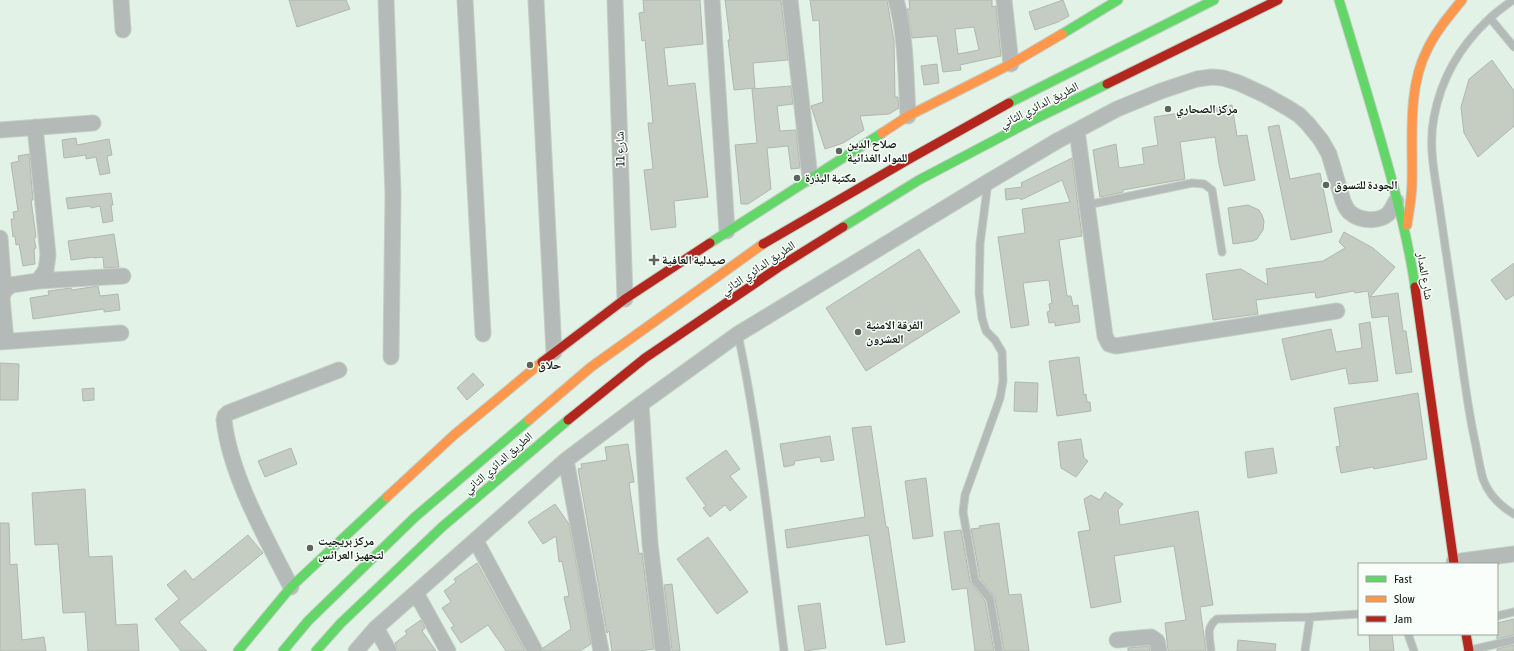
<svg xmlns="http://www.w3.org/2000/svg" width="1514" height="651" viewBox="0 0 1514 651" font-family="'Asap Condensed','Noto Naskh Arabic',sans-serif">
  <rect width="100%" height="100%" fill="#e3f2e6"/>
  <path fill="#c5cdc3" stroke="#b0b8ae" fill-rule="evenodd" d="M289 0H346L350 9 297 27Z
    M643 0H700L703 44 664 48 668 86 695 83 708 197 674 201 676 227 651 230 644 170 653 169 648 123H653L645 40 642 41 639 13 644 12Z
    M725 0H781L788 60 753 63 755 88 734 90 728 40H730Z
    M810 0H887L894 41 895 97H898L899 108 889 114 860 116 864 130 843 143 825 149 811 106 823 102 819 20 813 21Z
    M909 0H992V7L996 6 1001 56 960 65 961 70 943 72 937 36 912 38 907 9H910ZM974 27 979 50 958 54 955 29Z
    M1063 0 1069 16 1058 22 1035 30 1029 12Z
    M1492 60 1514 91V126L1478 157 1464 133 1461 107 1469 79Z
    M937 64 939 83 924 85 921 66Z
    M791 86 793 104 777 106 780 131 796 130 800 168 791 169 788 146 767 148 771 189 748 204H741L735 145 757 143 752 89Z
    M1232 105 1237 136 1247 135 1255 180 1224 186 1219 164 1215 137 1180 142 1185 179 1123 190V192L1100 197 1093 150 1116 144 1119 168 1144 164 1142 148 1158 145 1154 117Z
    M1279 125 1290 179 1320 173 1332 232 1291 240 1268 127Z
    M76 138 77 145 109 139 112 155 107 156 110 173 100 175 96 157 86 159V155L64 158 62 140Z
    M29 154 33 200H31L36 237 34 238 36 248 34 249 35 264 23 266 19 244 16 245 15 236 13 237 11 219H14L13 212 18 211 11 163 19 161 18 156Z
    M1072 158 1082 236 1059 240 1067 296H1071L1073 306 1078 305 1080 322 1055 326V322L1049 323 1047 312 1050 311 1049 304 1052 303 1049 280 1023 283 1029 325 1011 328 998 237 1025 233 1022 209 1070 202 1062 180 1021 200 1020 198 1006 200 1005 189 1022 187 1021 183Z
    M111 193 113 205H111L113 221 103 223 100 206 91 208 90 206 68 209 66 198Z
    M1248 205 1259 210 1262 215 1264 221 1263 230 1257 239 1253 241 1233 244 1228 208Z
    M1344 232 1373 248 1395 267 1370 297 1398 293 1403 331H1406L1412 372 1396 374 1388 316 1372 318 1368 291 1355 293 1354 291 1316 298 1315 292 1256 300 1258 314 1213 320 1206 274 1241 269 1268 285 1266 269 1323 261 1345 248 1339 242Z
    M114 234 119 267 104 268 103 257 94 258V257L71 260 68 241Z
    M919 249 960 312 866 371 826 308Z
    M1514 263V295L1506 300 1491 280Z
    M98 286 100 296 118 294 120 310 104 312V309L33 319 30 298 49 295 48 291 71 288 72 290Z
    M1370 322 1378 381 1349 384 1346 368 1291 380 1282 339 1331 329 1336 352 1362 348 1359 324Z
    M1079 357 1084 395 1086 394 1087 402H1090L1091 411 1057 416 1049 361Z
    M0 363 19 364 18 400H0Z
    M473 373 484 385 467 400 457 388Z
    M1015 382 1038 383 1037 412 1014 411Z
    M94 388V400L83 401 82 389Z
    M1418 393 1427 459 1374 469 1373 467 1341 473 1336 447 1340 446 1334 408Z
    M871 426 886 527H888L905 642 886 645 869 535 787 548 785 530 865 517 852 428Z
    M830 436 834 460 821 462 820 457 795 461 794 465 784 467 780 444Z
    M1081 439 1084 458 1088 461 1076 477 1061 468 1058 442Z
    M628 444 634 482 629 483 639 554 642 553 654 649 639 651H612L609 631 607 633 578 469 582 468 581 464 607 460 605 447Z
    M291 448 297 464 265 477 258 461Z
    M1273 448 1277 473 1248 478 1245 452Z
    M726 450 740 469 730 476 747 497 730 511 725 505 710 517 703 508 706 506 686 478Z
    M926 478 933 536 913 539 905 481Z
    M85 489 89 557 112 556 116 625 137 624 139 651H88L85 612 63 613 58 544 35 545 32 493Z
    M1105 492 1123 504 1118 510 1120 525 1198 511 1213 605 1200 607 1206 651H1168L1165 623 1186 620 1174 546 1114 556 1121 602 1091 608 1078 532 1090 530 1084 499 1091 495 1100 500Z
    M555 504 569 524 591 644 580 651H544L543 648 571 629 564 597 569 596 562 561 559 562 556 536 543 544 528 522Z
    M0 523H9L10 565 17 564 22 640 44 637 46 651H0Z
    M999 523 1009 595 1021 594 1029 651H1004L995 598 980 578 971 529 980 528 979 526Z
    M961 530 970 581 985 601 994 651H975L967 588 952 590 944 532Z
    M248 535 263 553 179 622 207 651H181L155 619 179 599 167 585 185 570 193 580Z
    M708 537 748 592 717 614 677 559Z
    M477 563 525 651H506L488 625 461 643 451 628 454 626 442 608 451 602 444 591 456 582 454 579Z
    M672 584 680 651H672L664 585Z
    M820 603 826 648 805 651 798 606Z
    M1514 619V635L1497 639V623Z
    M421 620 425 628 422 631 436 651H398L395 643 407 634 405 631Z
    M1369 634H1392L1394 651H1370Z
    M1238 640 1276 644 1275 651H1237Z
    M1514 645V651H1497V649Z
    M1149 646 1150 651H1128V648Z"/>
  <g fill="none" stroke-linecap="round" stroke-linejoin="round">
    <g stroke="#c3cec5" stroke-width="9">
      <path id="lane" d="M1513 0C1505 6 1496 12 1489 19 1461 45 1441 79 1434 117 1428 146 1435 176 1439 204 1445 245 1451 286 1457 327 1463 367 1467 407 1476 446 1478 457 1480 468 1483 479 1489 495 1500 506 1514 514
        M1490 18 1514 47
        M988 182 980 244 979 293 982 318 986 331 995 340 1002 352 1003 381 1000 398 965 495 963 512 975 580 990 599 999 651
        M1087 205 1192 183 1204 184 1212 190 1222 252
        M738 334C760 439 771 545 784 651
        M1497 616 1514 612
        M1408 634 1414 651
        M1471 650 1514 640
        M1211 651C1210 638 1205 628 1217 619L1310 617 1359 614
        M1305 651 1310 617"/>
    </g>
    <g stroke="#c3cec5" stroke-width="17">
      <path id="street" d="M121 0 123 30
        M386 0 393 194 391 357
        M465 0 483 334
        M536 0 554 352
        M615 0 625 299
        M712 0 727 231
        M790 0 810 178
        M896 0C906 35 906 79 908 116
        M1004 0 1011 64
        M35 127 48 255 46 270 38 281
        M0 130 93 123
        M1077 131 1105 336 1109 344 1116 346 1337 311
        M0 238 4 291
        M6 341 2 298 4 291 11 285 38 281 123 276
        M0 342 121 333
        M641 404 650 544 663 651
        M566 460 601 651
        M476 541 535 651
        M1454 562 1514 554
        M291 587C266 538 230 475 224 420L225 416 228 413 339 370
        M416 593 448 651
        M376 628 389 651
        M1117 640 1151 637 1157 641 1159 651
        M356 651 376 628 566 460 641 404 738 334 988 182 1057 141 1117 109 1161 91 1197 79 1212 77 1223 78 1239 83 1265 95 1288 108 1299 115 1308 124 1321 140 1329 154 1343 201C1345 206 1347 211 1352 214 1361 221 1379 222 1388 214 1391 211 1394 205 1396 201"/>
    </g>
    <g stroke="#c3cec5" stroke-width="11">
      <path id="fast" d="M1339 0C1357 59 1375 118 1391 177 1401 214 1410 250 1415 287
        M1062 34 1118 0
        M1009 103 1214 0
        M843 227 919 180 1031 121 1107 84
        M710 243 882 133
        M238 651 291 587 387 497
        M283 651 308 621 415 517 529 420
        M316 651 341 623 442 527 568 420"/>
    </g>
    <g stroke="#c3cec5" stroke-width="11">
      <path id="slow" d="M882 133 908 116 1011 64 1062 34
        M1407 225C1409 211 1412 197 1412 182 1413 140 1407 89 1427 50 1436 31 1449 16 1462 0
        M529 420 591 367 763 244
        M387 497 454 435 542 362"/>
    </g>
    <g stroke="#c3cec5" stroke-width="11">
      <path id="jam" d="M1107 84 1278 0
        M763 244 911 158 1009 103
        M1415 287 1454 564
        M542 362 625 299 710 243
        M568 420 645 358 779 267 843 227
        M1466 634 1469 651"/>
    </g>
    <use href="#lane" stroke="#b3bab7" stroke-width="7"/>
    <use href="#street" stroke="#b3bab7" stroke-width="15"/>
    <use href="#fast" stroke="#63d668" stroke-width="9"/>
    <use href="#slow" stroke="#ff974d" stroke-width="9"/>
    <use href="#jam" stroke="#b3261e" stroke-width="9"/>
  </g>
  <g fill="#5a655c" stroke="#f9fefa" stroke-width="1.5">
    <circle cx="1168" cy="109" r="4"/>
    <circle cx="839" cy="151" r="4"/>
    <circle cx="797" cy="178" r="4"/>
    <circle cx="1326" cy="185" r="4"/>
    <path d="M652 254h4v4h4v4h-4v4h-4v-4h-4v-4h4z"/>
    <circle cx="858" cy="332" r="4"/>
    <circle cx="530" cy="365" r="4"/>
    <circle cx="310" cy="548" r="4"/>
  </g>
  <g text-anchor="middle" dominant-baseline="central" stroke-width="3" stroke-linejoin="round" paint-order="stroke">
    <g font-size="12" fill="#101912" stroke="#f9fefa">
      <text transform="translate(1039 105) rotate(-27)">الطريق الدائري الثاني</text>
      <text transform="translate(620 149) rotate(-92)">شارع 11</text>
      <text transform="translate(758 268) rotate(-34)">الطريق الدائري الثاني</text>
      <text transform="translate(1425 276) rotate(80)">شارع المدار</text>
      <text transform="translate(498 463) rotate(-41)">الطريق الدائري الثاني</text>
    </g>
    <g font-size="12" font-weight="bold" fill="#101912" stroke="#f9fefa" text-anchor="start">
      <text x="1176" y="109">مركز الصحاري</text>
      <text x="847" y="144">صلاح الدين<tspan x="847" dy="14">للمواد الغذائية</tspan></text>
      <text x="805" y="178">مكتبة البذرة</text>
      <text x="1334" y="185">الجودة للتسوق</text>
      <text x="662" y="260">صيدلية العافية</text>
      <text x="866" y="325">الفرقة الامنية<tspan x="866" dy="14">العشرون</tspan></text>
      <text x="538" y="365">حلاق</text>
      <text x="318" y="541">مركز بريجيت<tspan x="318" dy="14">لتجهيز العرائس</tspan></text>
    </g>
  </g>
  <rect x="1358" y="563" width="140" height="72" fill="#f9fefa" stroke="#9ca29d"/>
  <rect x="1366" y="576" width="20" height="6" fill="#63d668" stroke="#9ca29d"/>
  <text x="1394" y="583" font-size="12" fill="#101912">Fast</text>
  <rect x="1366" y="596" width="20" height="6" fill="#ff974d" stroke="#9ca29d"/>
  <text x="1394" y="603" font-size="12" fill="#101912">Slow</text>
  <rect x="1366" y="616" width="20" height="6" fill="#b3261e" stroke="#9ca29d"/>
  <text x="1394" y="623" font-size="12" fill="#101912">Jam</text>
</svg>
